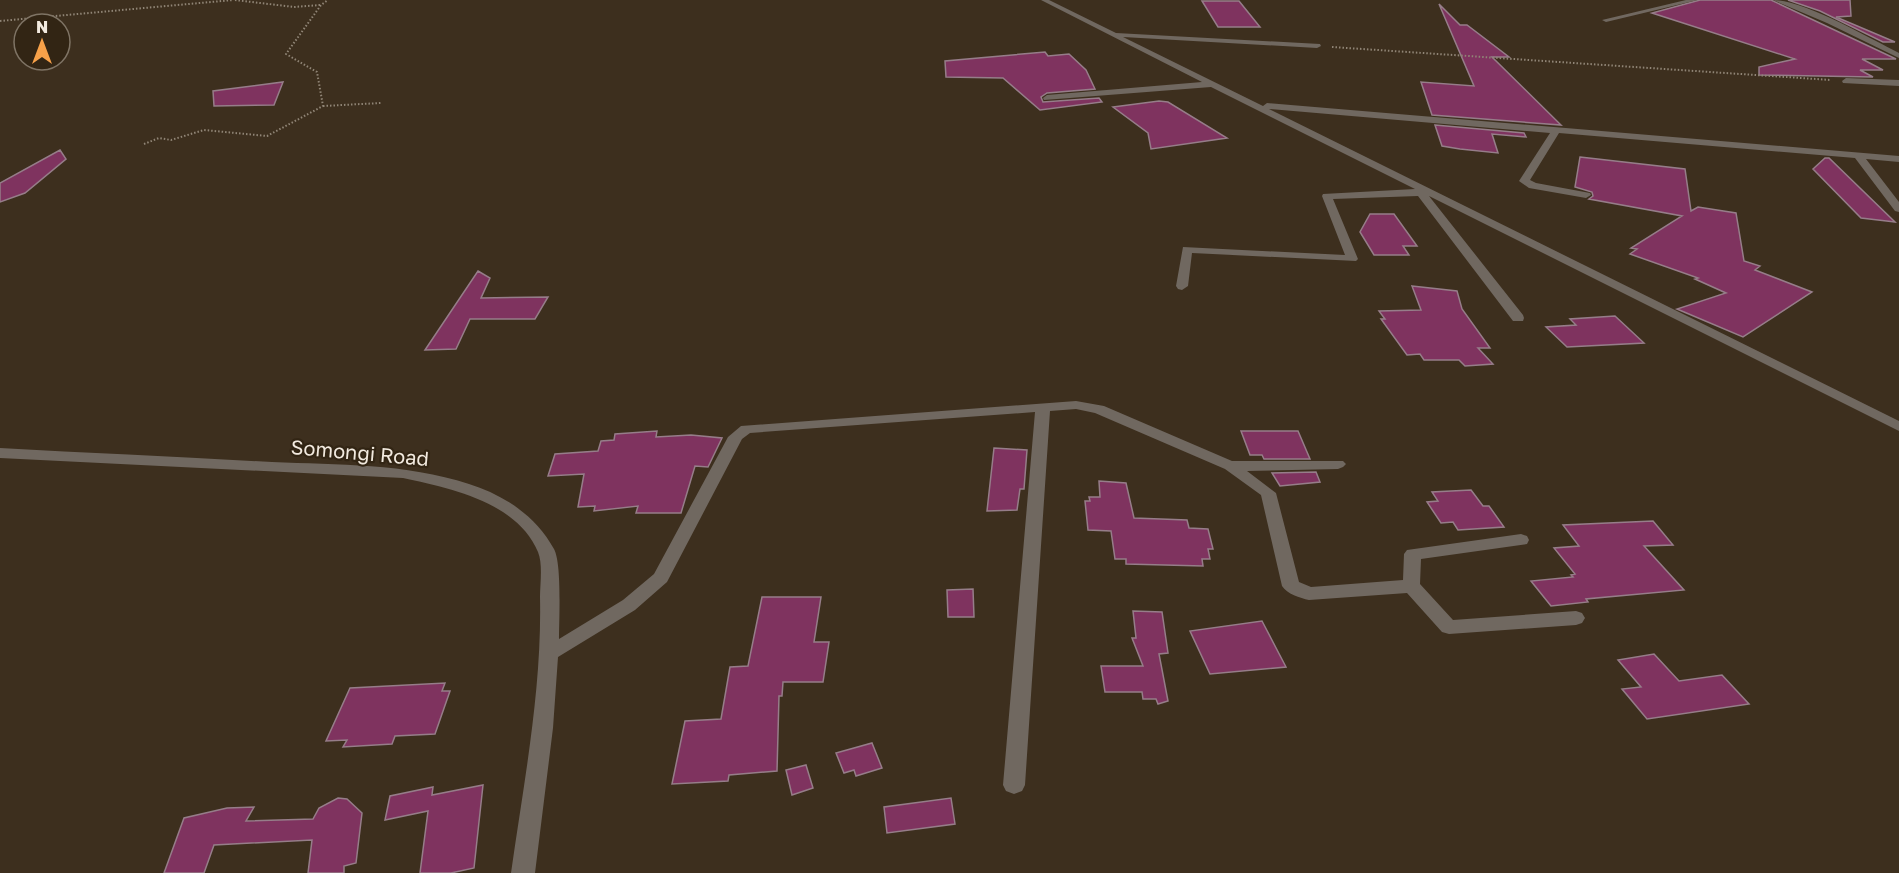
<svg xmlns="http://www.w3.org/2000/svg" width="1899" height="873" viewBox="0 0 1899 873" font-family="'Golos Text',sans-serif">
  <rect width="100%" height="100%" fill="#3d2f1e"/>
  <path fill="#7f335f" stroke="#967d89" stroke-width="1.5" d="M1700 0H1771L1896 59H1862L1883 70H1860L1873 77 1759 75V67L1795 59 1652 13Z
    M1788 0H1850L1851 16 1836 17 1895 42H1883L1820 11Z
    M1202 1H1239L1260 27H1218Z
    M1439 4 1460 25H1467L1509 57H1492L1561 125 1432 115 1421 82 1474 86Z
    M1045 52 1048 56 1069 54 1086 70 1095 89 1047 93 1041 97 1043 102 1099 98 1102 102 1040 110 1003 78 946 77 945 61Z
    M283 82 274 105 214 106 213 91Z
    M1159 101 1168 102 1227 138 1151 149 1148 133 1113 107Z
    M1435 125 1524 133 1526 137 1492 134 1498 153 1460 149 1442 146Z
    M60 150 66 159 25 193 0 202V183Z
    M1580 157 1685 169 1691 211 1698 207 1736 213 1744 261 1760 266 1755 270 1812 292 1743 337 1677 309 1726 293 1695 279 1698 278 1630 254 1637 249 1631 248 1682 216 1589 199 1593 196 1592 192 1575 187Z
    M1825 158H1829L1895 222 1861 218 1813 169Z
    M1370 214H1394L1417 246H1403L1409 255H1374L1360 232Z
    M478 271 490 278 481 298 548 297 535 319H470L456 349 425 350Z
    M1412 286 1457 291 1462 309 1490 348H1478L1493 364 1465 366 1459 360H1424L1420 354 1407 355 1381 319H1385L1379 311 1421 310Z
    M1615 316 1644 343 1567 347 1546 327 1576 325 1570 319Z
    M657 431 656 437 691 435 722 438 708 467 695 466 681 513H636L638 506 594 511 595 506 578 507 584 474 548 476 555 454 598 451 601 441 614 440 615 434Z
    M1241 431H1298L1310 459H1264L1262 455H1250Z
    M994 448 1027 450 1024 489H1020L1017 510 987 511Z
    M1316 472 1320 482 1280 486 1272 473Z
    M1099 481 1126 483 1134 518 1187 520 1189 528 1208 529 1213 549H1208L1210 559H1202L1203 566 1126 564V559H1115L1111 531 1088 530 1085 501H1090L1089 497H1100Z
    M1471 490 1483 506H1489L1504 527 1458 530 1453 522 1441 523 1427 502 1438 501 1432 492Z
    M1653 521 1673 545 1644 546 1684 590 1586 599 1588 602 1551 606 1531 581 1573 577 1571 575 1575 574 1554 548 1579 546 1563 525Z
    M973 589 974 617H948L947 590Z
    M762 597H821L814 642H829L823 682H783L782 696H779L777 771 729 775 728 781 672 784 685 721 721 719 730 667 748 666Z
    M1133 611 1162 612 1168 653 1159 654 1168 701 1158 704 1156 699H1143L1142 692H1105L1101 666H1143L1132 638H1136Z
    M1262 621 1286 667 1210 674 1190 631Z
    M1654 654 1679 681 1722 675 1749 704 1647 719 1622 689 1641 687 1618 660Z
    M445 683 442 691H450L435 734 395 736 392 744 343 747 347 740 326 741 350 688Z
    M872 743 882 768 856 776 854 770 844 773 836 753Z
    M806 765 813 788 792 795 786 770Z
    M483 785 474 868 451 873H420L428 811 385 820 390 796 433 787 432 795Z
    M338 798 347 799 362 813 356 863 344 866V873H308L312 840 214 845 204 873H164L184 818 227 808 254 807 246 821 313 819 319 808Z
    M951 798 955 824 887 833 884 807Z"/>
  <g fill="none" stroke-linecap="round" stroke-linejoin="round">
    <path stroke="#908576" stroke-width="2" stroke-dasharray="1.5 2" stroke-linecap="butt" d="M235 0 294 7 320 5
      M0 21 233 0
      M1332 47 1831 80
      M323 106 381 103
      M144 144 159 138 171 140 204 130 267 136 323 106 317 72 286 54 321 5 328 0"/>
    <path fill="#706860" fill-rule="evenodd" d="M1041 0H1049L1116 33 1320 44 1321 46 1317 48 1123 37 1263 106 1267 103 1899 156V162L1866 159 1899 202V212L1895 211 1855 158 1559 133 1530 180 1536 183 1590 193 1591 195 1586 198 1529 188 1519 181 1550 133 1269 109 1899 421V431L1429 196 1523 315 1524 318 1523 321H1513L1418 196 1333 199 1358 259 1356 261 1192 253 1188 286 1182 290 1178 289 1176 286 1183 247 1345 255 1322 196 1323 194 1415 189 1211 87 1044 100 1043 98 1047 95 1202 82Z
      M1686 0H1698L1606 22 1602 20Z
      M1773 0C1804 0 1869 38 1899 53V58L1827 23Z
      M1846 78 1899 80V86L1843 83 1842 81Z
      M1076 401 1104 406 1232 461H1343L1346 464 1343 467 1338 469 1247 471 1276 493 1299 582 1311 587 1403 580 1404 554 1407 550 1521 534 1527 536 1529 540 1527 544 1421 559 1420 584 1453 620 1576 611 1582 613 1585 618 1582 623 1576 625 1449 634 1442 632 1407 593 1309 600C1300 598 1287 594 1282 586L1261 495 1225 469 1095 413 1076 409 1050 411 1025 785 1022 791 1014 794 1006 791 1003 785 1035 412 750 433 742 439 667 582 635 610 558 657 553 728 535 873H511C524 781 542 690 540 597 540 584 543 564 538 552 517 502 450 488 403 478L0 458V448C91 453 181 457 272 462 338 465 405 463 469 484 504 495 536 516 554 549 562 564 559 620 559 639L623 600 654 574 728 437 741 426Z"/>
  </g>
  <g text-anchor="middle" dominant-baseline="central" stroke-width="4.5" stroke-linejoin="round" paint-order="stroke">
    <g font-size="20" fill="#f2eadf" stroke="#322514">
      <text transform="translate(360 452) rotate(5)">Somongi Road</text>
    </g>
  </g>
  <g transform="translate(42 42)"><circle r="28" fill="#322514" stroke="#7f7465" stroke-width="1.5"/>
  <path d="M0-4.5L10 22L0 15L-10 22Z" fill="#f7a149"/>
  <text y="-9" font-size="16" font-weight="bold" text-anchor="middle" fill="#f2eadf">N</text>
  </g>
</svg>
